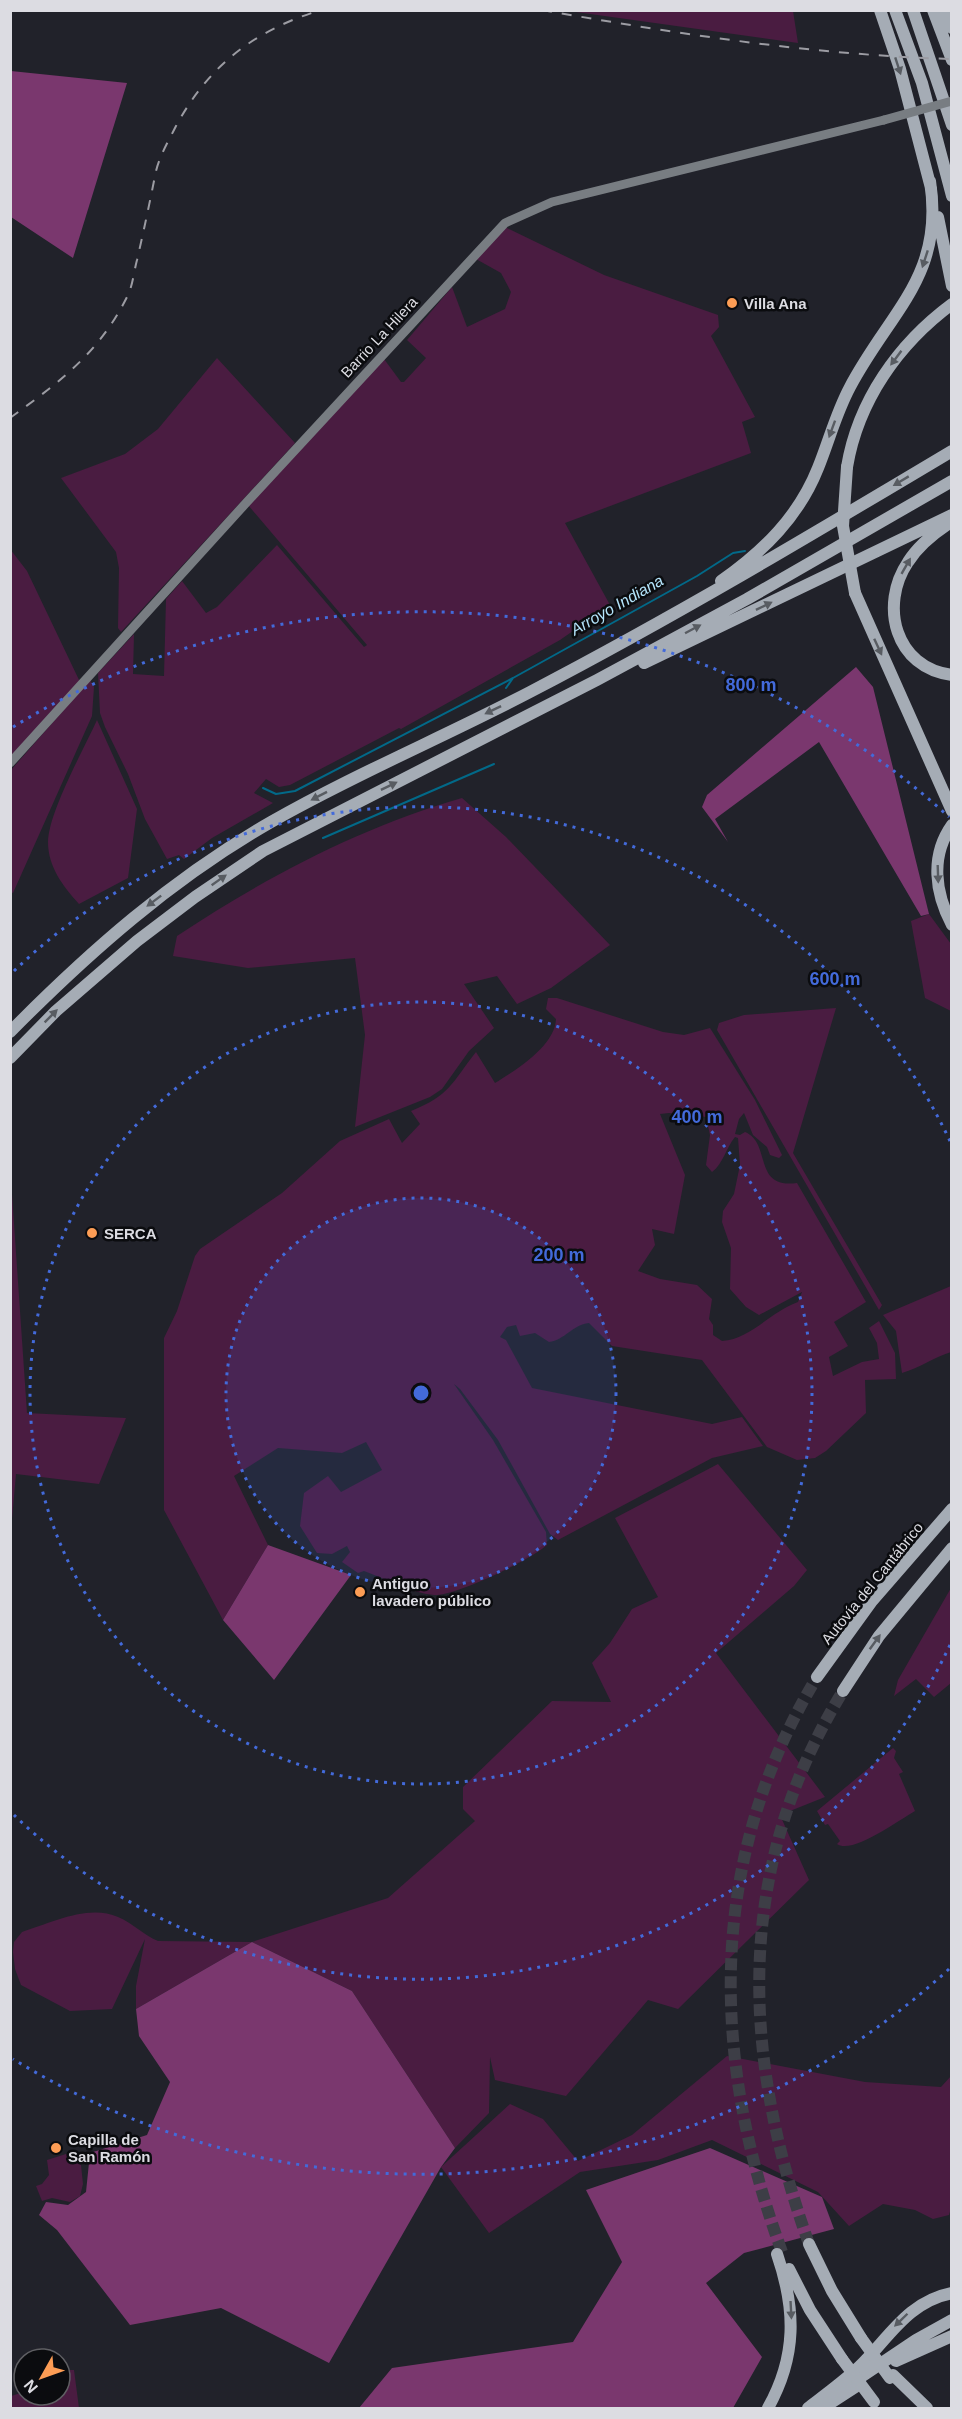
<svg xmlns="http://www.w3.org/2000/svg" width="962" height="2419" viewBox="0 0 962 2419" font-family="Arial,sans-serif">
  <rect width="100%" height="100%" fill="#21222a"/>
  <path fill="#4a1c41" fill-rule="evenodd" d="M578 11H793L798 43 576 12Z
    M505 227 604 275 718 315 719 327 711 336 755 417 742 422 751 453 565 523 610 605 560 640 401 729 399 728 290 785 279 787 266 779 254 793 273 803 212 838 184 859 179 855 167 859 145 819 128 774 105 727 100 713 98 673 134 634 133 674 164 676 166 599 182 581 206 613 217 607 277 545 364 647 367 645 248 505 384 359 401 382H404L426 358 407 340 452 287 467 327 505 309 511 292 501 273 476 259Z
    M217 358 295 443 121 632 118 628 119 568 116 552 61 478 125 454 158 429Z
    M10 549 27 571 80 682 10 759Z
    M90 680 94 687 92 716 13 893 11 892V770Z
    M97 720 137 809 128 878 79 904C63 886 48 867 48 842 49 811 83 751 97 720Z
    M462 798 506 837 610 945 551 988 517 1004 497 976 464 984 494 1028 469 1051 442 1089 430 1097 355 1127 365 1035 355 958 248 968 173 956 177 936C264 878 361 827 462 798Z
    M929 914 951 944V1011L925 998 911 921Z
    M548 998H557L663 1032 684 1035 710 1028 755 1100 782 1155 779 1158 770 1155 767 1147 753 1135 744 1113 739 1119 735 1134 740 1135 745 1132C772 1143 752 1189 797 1183L866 1302 834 1322 848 1346 829 1357 833 1376 862 1362 879 1359 877 1343 869 1328 879 1321 895 1353 896 1379 865 1380 866 1413 826 1451 815 1458 797 1460 767 1447 702 1360 612 1346 589 1323C572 1325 565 1340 549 1342L535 1333 520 1336 516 1325 507 1327 500 1337 506 1340 532 1388 712 1424 742 1417 763 1446 712 1458 558 1540 550 1534 498 1440 460 1389 454 1384 493 1440 546 1532 547 1545C530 1560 456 1596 434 1595 411 1593 386 1579 364 1571L358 1573 342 1562 350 1552 347 1546 332 1554 317 1553 300 1526 304 1493 328 1476 341 1492 382 1470 366 1442 342 1453 278 1448 234 1476 268 1545 223 1620 164 1510V1338L177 1311 195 1256 200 1249 282 1193 340 1141 389 1119 402 1143 420 1124 411 1111C451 1095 452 1082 476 1052L495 1083C516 1070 555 1046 556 1019L546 1009ZM669 1113 706 1117 710 1135 706 1165 712 1172C723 1164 726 1148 735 1137L738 1138 740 1165 734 1194 723 1211 722 1222 731 1248 730 1289 746 1307 759 1315 802 1292 798 1302C770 1312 751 1339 722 1341L713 1335V1325L709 1319 712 1299 697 1285 660 1279 638 1271 655 1245 652 1229 674 1234 685 1175 660 1114Z
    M836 1008 793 1153 882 1305 879 1310 717 1030 719 1023 744 1015Z
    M10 1165 27 1413 126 1418 99 1484 16 1474 11 1530Z
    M951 1286V1352C934 1357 920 1368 902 1373L896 1331 883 1315Z
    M718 1464 807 1570 794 1586 716 1653 825 1797 780 1815 809 1880 678 2009 648 2000 566 2096 495 2080 490 2057 489 2113 455 2148 352 1991 252 1942 136 2009V1986L145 1939 112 2009 70 2011 21 1985 15 1969 13 1952 14 1942 22 1932C51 1923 88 1904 118 1917 133 1923 143 1935 158 1941L252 1942 388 1898 475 1821 463 1809V1787L552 1701 611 1702 592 1663 610 1643 632 1609 658 1597 615 1518Z
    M951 1588V1683L934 1697 916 1679 894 1696 898 1680Z
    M893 1748 896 1751 894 1758 903 1772 899 1774 915 1811C899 1820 852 1855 837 1844L840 1841 828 1824 825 1825 817 1811Z
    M727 2056 865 2082 941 2087 951 2076V2208L949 2215 933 2219 915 2210 883 2204 849 2226 818 2192 712 2140 658 2160 580 2172 489 2233 441 2167 510 2104 543 2119 578 2161 632 2135Z
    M66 2154 81 2165 83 2184 80 2196 70 2202 52 2198 42 2201 36 2186 42 2184 49 2175 47 2160Z
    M69 2370H74L79 2408H11V2396L24 2392V2395H60V2376Z"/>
  <path fill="#7a376e" d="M11 71 127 83 73 258 11 217Z
    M856 667 873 687 929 914 921 916 819 742 715 819 728 842 702 807 707 795Z
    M268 1545 351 1575 274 1680 223 1620Z
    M252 1942 352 1991 455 2148 441 2167 329 2363 221 2308 130 2325 57 2230 39 2215 46 2202 68 2205 86 2192 90 2153 147 2135 170 2082 139 2036 136 2009Z
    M710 2148 822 2197 834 2229 744 2253 706 2283 762 2357 733 2408H359L392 2368 573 2342 622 2262 586 2190Z"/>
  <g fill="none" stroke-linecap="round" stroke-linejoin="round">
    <path stroke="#026988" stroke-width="2" d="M506 688 513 678 697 576 733 553 745 551
      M263 788 276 794 295 791 513 678
      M323 838 494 764"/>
    <path stroke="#3d3e46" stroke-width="12" stroke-dasharray="12 6" stroke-linecap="butt" d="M809 2244C741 2053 734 1869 843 1691
      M782 2252C710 2056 707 1859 817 1677"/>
    <path stroke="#787d82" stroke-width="9" d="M10 763 246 503 505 223 552 202 884 120"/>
    <path stroke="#a5acb5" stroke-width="12" d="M880 10 900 69 931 188
      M895 10 922 83 952 196
      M913 10 952 125
      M933 10 952 60
      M945 10 952 28
      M938 217 952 286
      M847 467C858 401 898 344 952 304
      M948 524C933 534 918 546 908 562 879 605 895 668 952 675
      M721 581C764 551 799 516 818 468 829 441 836 413 850 387 890 311 945 276 930 181
      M855 593 952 811
      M644 663 952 515
      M952 825C930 856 935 893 952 925
      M10 1032C89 952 173 878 271 822 355 774 444 737 530 692 674 617 813 534 952 451
      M10 1058 56 1011 137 941 195 897 263 851 597 680 747 599 952 481
      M817 1677 872 1601 952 1509
      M843 1691 879 1636 952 1548
      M809 2244 832 2291 861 2338
      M789 2269 810 2310 842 2359
      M896 2361 952 2336
      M893 2375 927 2408
      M849 2385 916 2340 952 2320
      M768 2408C797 2356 796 2309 777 2254
      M808 2408C825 2395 843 2382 859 2367 889 2338 907 2302 952 2293
      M823 2408 860 2384"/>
    <path stroke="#9c9ca3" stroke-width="2" stroke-dasharray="10 10" stroke-linecap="butt" d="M542 10C678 34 814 55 952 59
      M10 418C61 381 100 352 128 295 133 284 134 271 137 260 144 230 150 201 156 171 160 155 169 140 176 126 209 65 255 30 321 10"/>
    <path stroke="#787d82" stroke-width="9" d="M884 120 952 101"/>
    <path stroke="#a5acb5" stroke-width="12" d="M847 467 843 526 855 593
      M861 2338 890 2378
      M842 2359 874 2402"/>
  </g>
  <defs><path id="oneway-solid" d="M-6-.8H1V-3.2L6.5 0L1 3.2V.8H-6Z" transform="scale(1.5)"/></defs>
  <g fill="#585c62">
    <use href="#oneway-solid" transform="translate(898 66) rotate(72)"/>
    <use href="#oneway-solid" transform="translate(925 259) rotate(108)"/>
    <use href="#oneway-solid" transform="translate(896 358) rotate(127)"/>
    <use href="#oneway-solid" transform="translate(832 429) rotate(110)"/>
    <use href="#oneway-solid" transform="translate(901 481) rotate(149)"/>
    <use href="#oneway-solid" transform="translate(906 566) rotate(-60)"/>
    <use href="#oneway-solid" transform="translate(764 606) rotate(-26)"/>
    <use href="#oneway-solid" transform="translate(693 629) rotate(-28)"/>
    <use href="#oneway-solid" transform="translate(878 647) rotate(65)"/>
    <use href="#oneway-solid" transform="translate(493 710) rotate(154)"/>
    <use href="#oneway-solid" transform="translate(389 786) rotate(-26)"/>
    <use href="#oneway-solid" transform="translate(319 796) rotate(153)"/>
    <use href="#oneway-solid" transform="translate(938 874) rotate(88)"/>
    <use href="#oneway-solid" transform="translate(219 880) rotate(-35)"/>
    <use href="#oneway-solid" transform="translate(154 901) rotate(143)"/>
    <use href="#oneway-solid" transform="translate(51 1016) rotate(-45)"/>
    <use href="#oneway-solid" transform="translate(875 1642) rotate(-54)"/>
    <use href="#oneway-solid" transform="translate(791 2310) rotate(87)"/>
    <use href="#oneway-solid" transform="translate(901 2320) rotate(136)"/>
  </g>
  <circle cx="421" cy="1393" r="195" fill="#436ada" fill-opacity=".12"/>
  <g fill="none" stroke="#436ada" stroke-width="3" stroke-dasharray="3 6">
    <circle cx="421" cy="1393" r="195"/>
    <circle cx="421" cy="1393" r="391"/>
    <path d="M950 1645A586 586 0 0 1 14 1815M14 971A586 586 0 0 1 950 1141"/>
    <path d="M949 1969A781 781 0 0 1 13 2059M13 727A781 781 0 0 1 949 817"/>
  </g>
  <g fill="#fd9d55" stroke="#0b0c0f" stroke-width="2">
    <circle cx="732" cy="303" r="6"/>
    <circle cx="92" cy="1233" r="6"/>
    <circle cx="360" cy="1592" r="6"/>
    <circle cx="56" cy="2148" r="6"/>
  </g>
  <g text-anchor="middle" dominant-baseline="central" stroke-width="5" stroke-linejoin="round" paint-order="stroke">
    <g font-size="15" font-weight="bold" fill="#dcdce2" stroke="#0b0c0f" text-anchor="start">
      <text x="744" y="303">Villa Ana</text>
      <text x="104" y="1233">SERCA</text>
      <text x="372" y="1583">Antiguo<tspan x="372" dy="17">lavadero público</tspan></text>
      <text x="68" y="2139">Capilla de<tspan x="68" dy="17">San Ramón</tspan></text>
    </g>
    <g font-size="15" fill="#dcdce2" stroke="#0b0c0f">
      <text transform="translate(379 337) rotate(-47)">Barrio La Hilera</text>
      <text transform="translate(872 1583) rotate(-51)">Autovía del Cantábrico</text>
    </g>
    <g font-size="16" font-style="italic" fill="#b4e4fb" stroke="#0b0c0f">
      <text transform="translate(617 605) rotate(-30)">Arroyo Indiana</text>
    </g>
  </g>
  <circle cx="421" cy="1393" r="9" fill="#436ada" stroke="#0b0c0f" stroke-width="3"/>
  <g font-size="18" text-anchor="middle" font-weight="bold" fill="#436ada" stroke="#0b0c0f" stroke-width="5" stroke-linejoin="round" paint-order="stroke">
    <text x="751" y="691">800 m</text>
    <text x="835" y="985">600 m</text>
    <text x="697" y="1123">400 m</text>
    <text x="559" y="1261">200 m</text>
  </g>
  <rect width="962" height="2419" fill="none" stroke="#dcdce2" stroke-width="24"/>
  <g transform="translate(42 2377) rotate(230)"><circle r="28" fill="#0b0c0f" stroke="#5f5f63" stroke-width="1.5"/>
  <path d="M0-4.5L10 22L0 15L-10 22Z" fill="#fd9d55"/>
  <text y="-9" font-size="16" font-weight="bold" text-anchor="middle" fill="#dcdce2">N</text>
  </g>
</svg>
